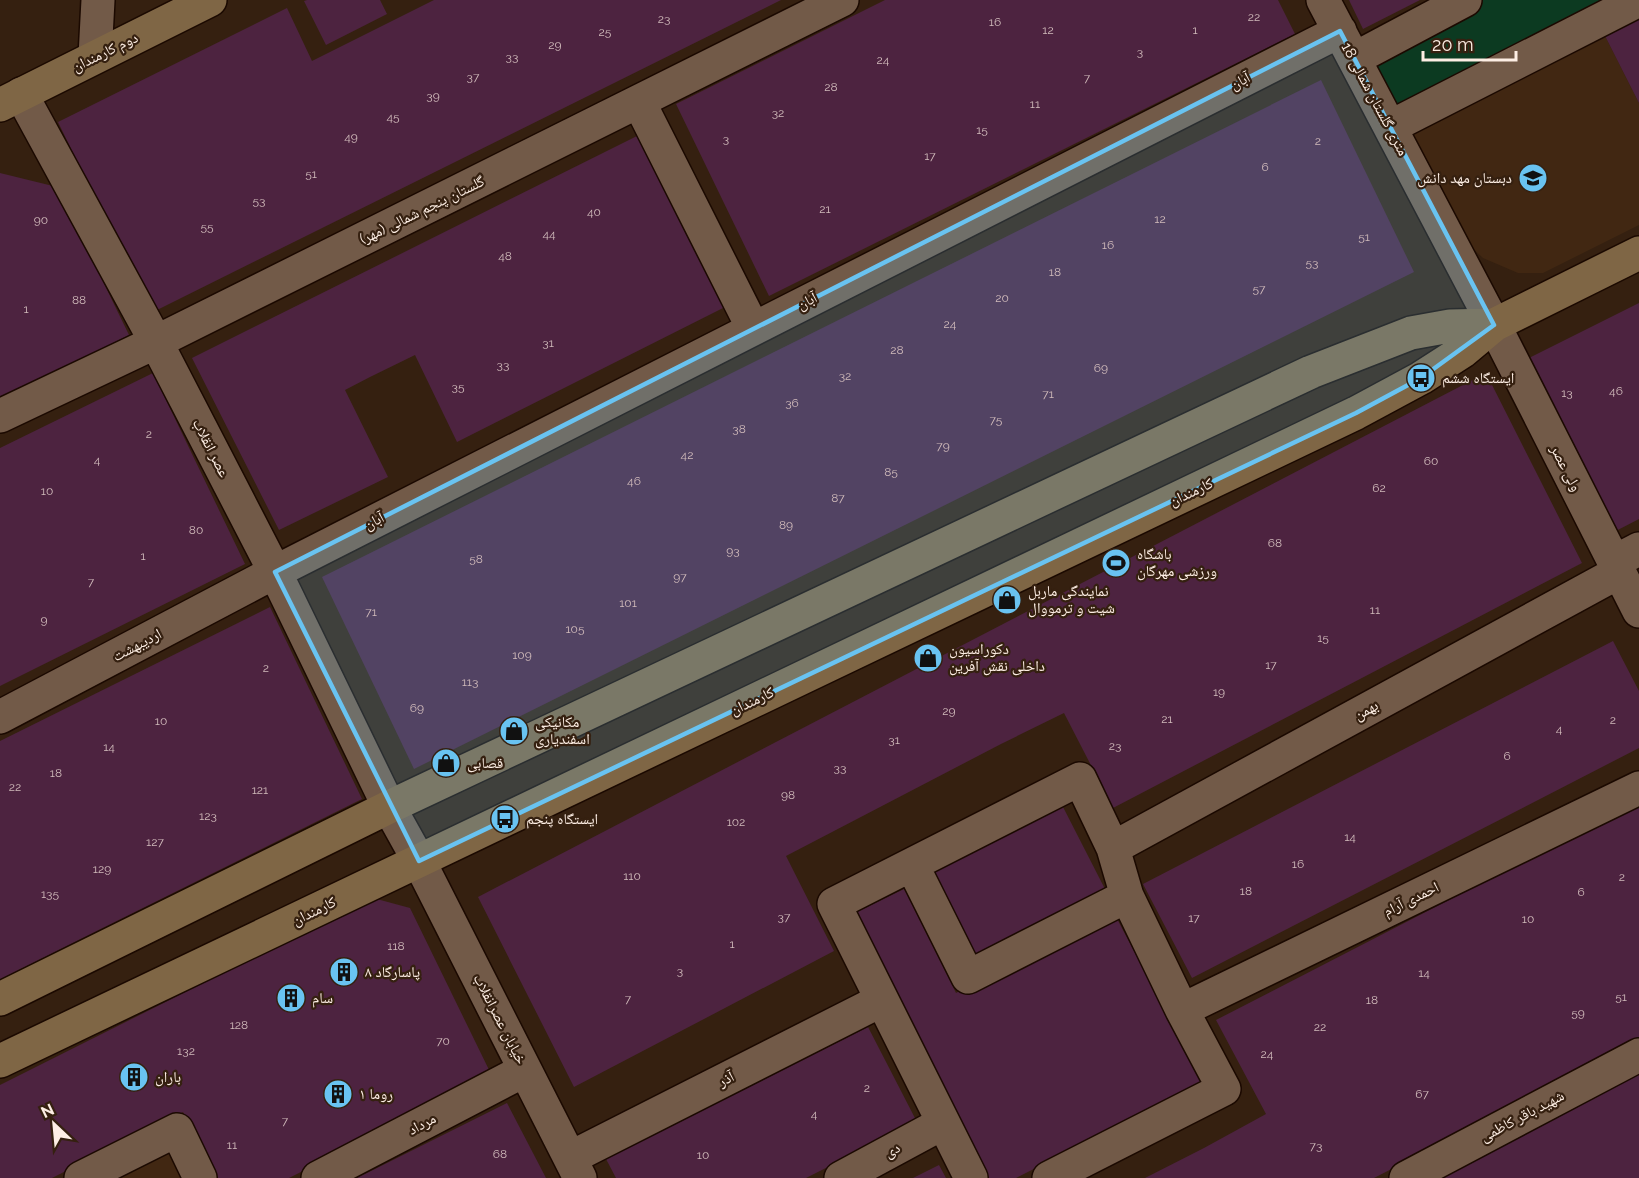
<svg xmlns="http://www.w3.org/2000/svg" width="1639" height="1178" viewBox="0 0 1639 1178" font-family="Raleway,'Noto Naskh Arabic',sans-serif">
  <rect width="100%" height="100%" fill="#352010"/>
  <path fill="#412712" d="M1601 28 1639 103V225L1543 273H1518L1483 258 1455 232 1402 130Z
    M172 1152 185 1178H120Z"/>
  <path fill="#0c3a21" d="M1481 0H1619L1397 115 1368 59Z"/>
  <path fill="#4d2340" d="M307 0H380L387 14 326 45 304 1Z
    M434 0H781L151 313 58 122 287 8 312 61Z
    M885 0H1278L1295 34 769 296 676 104Z
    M1349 0H1420L1363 29Z
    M1639 9V103L1601 28Z
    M1321 80 1414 272 414 769 322 577Z
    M639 135 725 307 457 442 415 355 370 377 345 390 388 477 279 530 192 358Z
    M0 173 57 187 129 335 0 399Z
    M1639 303V519L1610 534 1523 361Z
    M153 373 245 564 0 686V448Z
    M1486 373 1582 563 1113 808 1064 713 1001 744 786 856 834 951 574 1087 478 897Z
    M270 607 362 799 0 979V741Z
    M1613 641 1639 691V748L1192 978 1143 884Z
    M1639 802V1042L1374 1178H1145L1204 1148 1266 1114 1216 1020Z
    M1062 805 1106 891 973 959 929 873Z
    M904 889 956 993 1114 913 1203 1083 1016 1178H987L851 915Z
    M373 898 410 908 492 1076 289 1178H215L183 1112 52 1178H0V1085Z
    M868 1027 917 1122 806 1178H616L606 1159Z
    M1639 1068V1178H1429Z
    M507 1103 546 1178H357Z
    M939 1165 946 1178H913Z"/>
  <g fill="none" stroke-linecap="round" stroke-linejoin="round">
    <g stroke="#1b0900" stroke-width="36">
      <path id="street" d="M1323 0 1494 325 1639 611
        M95 56 98 0
        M1354 59 1465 0
        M21 94 156 342 275 572 389 807 419 861 580 1178
        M639 102 753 328
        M1390 127 1639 0
        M0 416 156 342 842 0
        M1614 562 1639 549
        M0 717 275 572 1340 31
        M1113 848 1619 572
        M912 865 968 977 1127 896
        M1182 1010 1639 788
        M570 1158 882 1000
        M81 1178 177 1130 200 1178
        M318 1178 525 1070
        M841 1178 943 1123
        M971 1178 834 904 1080 779 1113 848 1127 896 1182 1010 1224 1089 1049 1178
        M1406 1178 1639 1055"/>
    </g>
    <g stroke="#1b0900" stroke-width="36">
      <path id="secondary" d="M0 105 210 0
        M0 999 389 807 1311 372 1411 333 1450 326 1494 325
        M0 1061 1356 413 1421 378 1463 351 1494 325 1639 253"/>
    </g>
    <use href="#street" stroke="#725a48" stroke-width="33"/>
    <use href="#secondary" stroke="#7f6645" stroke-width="33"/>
  </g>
  <path fill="#69c3f1" fill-opacity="0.2" stroke="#69c3f1" stroke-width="4.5" stroke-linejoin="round" d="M1340 31 1494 325 1421 378 1356 413 419 861 275 572Z"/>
  <defs>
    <g id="school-disc" transform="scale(1.5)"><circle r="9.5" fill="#69c3f1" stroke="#352010"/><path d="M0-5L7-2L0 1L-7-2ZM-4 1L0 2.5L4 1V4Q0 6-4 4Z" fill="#111"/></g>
    <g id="bus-disc" transform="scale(1.5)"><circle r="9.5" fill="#69c3f1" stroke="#352010"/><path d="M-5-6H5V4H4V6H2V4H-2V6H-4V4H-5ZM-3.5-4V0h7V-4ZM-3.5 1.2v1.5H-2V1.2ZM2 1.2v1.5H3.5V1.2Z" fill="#111"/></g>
    <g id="stadium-disc" transform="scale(1.5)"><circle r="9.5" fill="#69c3f1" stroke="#352010"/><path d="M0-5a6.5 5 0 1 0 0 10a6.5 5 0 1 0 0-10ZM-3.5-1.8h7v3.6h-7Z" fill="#111"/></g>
    <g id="shop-disc" transform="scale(1.5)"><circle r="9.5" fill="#69c3f1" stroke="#352010"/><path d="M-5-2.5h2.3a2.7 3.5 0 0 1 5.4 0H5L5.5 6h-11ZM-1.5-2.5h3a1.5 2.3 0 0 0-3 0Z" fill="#111"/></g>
    <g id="building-disc" transform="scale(1.5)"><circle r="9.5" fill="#69c3f1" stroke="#352010"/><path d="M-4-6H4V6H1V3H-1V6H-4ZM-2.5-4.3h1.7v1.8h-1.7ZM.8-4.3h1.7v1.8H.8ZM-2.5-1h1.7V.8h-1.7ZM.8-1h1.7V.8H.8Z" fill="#111"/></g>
  </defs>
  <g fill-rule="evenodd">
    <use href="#school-disc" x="1533" y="178"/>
    <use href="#bus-disc" x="1421" y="378"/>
    <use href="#stadium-disc" x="1116" y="563"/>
    <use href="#shop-disc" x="1007" y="600"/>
    <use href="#shop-disc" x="928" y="658"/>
    <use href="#shop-disc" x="514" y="731"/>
    <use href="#shop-disc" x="446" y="763"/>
    <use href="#bus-disc" x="505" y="819"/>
    <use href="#building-disc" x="344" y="972"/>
    <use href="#building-disc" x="291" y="998"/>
    <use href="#building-disc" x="134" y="1077"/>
    <use href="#building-disc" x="338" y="1094"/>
  </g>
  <g text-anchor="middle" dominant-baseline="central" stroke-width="4.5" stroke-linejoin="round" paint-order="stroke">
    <g font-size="12" fill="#d1bbbb">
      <text x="1254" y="17">22</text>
      <text x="664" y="19">23</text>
      <text x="995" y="22">16</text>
      <text x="1048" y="30">12</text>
      <text x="1195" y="30">1</text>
      <text x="605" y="32">25</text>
      <text x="555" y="45">29</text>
      <text x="1140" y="52">3</text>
      <text x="512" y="57">33</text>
      <text x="883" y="60">24</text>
      <text x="473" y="77">37</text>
      <text x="1087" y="78">7</text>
      <text x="831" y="87">28</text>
      <text x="433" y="96">39</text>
      <text x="1035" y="104">11</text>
      <text x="778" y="113">32</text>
      <text x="393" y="117">45</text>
      <text x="982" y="130">15</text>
      <text x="351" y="137">49</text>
      <text x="726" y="139">3</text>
      <text x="1318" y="141">2</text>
      <text x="930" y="156">17</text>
      <text x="1265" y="167">6</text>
      <text x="311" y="174">51</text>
      <text x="259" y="201">53</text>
      <text x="825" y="209">21</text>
      <text x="594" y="212">40</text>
      <text x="1160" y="219">12</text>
      <text x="41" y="220">90</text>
      <text x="207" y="227">55</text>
      <text x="549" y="234">44</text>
      <text x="1364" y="237">51</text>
      <text x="1108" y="245">16</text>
      <text x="505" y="256">48</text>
      <text x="1312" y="263">53</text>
      <text x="1055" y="272">18</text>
      <text x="1259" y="289">57</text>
      <text x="1002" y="298">20</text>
      <text x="79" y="300">88</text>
      <text x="26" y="309">1</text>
      <text x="950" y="324">24</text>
      <text x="548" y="343">31</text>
      <text x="897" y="350">28</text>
      <text x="503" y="365">33</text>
      <text x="1101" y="368">69</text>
      <text x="845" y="376">32</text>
      <text x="458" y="387">35</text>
      <text x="1616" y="391">46</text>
      <text x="1567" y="393">13</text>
      <text x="1048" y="394">71</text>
      <text x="792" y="403">36</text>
      <text x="996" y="420">75</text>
      <text x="739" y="429">38</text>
      <text x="149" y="434">2</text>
      <text x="943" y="446">79</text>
      <text x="687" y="455">42</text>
      <text x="97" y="460">4</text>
      <text x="1431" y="461">60</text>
      <text x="891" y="472">85</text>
      <text x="634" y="481">46</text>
      <text x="1379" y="488">62</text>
      <text x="47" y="491">10</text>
      <text x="838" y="498">87</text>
      <text x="786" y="525">89</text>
      <text x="196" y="530">80</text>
      <text x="1275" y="543">68</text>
      <text x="733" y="551">93</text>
      <text x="143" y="556">1</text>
      <text x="476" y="559">58</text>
      <text x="680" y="577">97</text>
      <text x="91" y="582">7</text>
      <text x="628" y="603">101</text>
      <text x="1375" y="610">11</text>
      <text x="371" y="612">71</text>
      <text x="44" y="620">9</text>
      <text x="575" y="629">105</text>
      <text x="1323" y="638">15</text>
      <text x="522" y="655">109</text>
      <text x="1271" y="665">17</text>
      <text x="266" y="668">2</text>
      <text x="470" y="682">113</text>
      <text x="1219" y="692">19</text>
      <text x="417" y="708">69</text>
      <text x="949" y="711">29</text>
      <text x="1167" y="719">21</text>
      <text x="1613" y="720">2</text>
      <text x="161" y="721">10</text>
      <text x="1559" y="729">4</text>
      <text x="894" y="740">31</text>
      <text x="1115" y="746">23</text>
      <text x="109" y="747">14</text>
      <text x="1507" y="756">6</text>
      <text x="840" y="768">33</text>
      <text x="56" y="773">18</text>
      <text x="15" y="787">22</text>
      <text x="260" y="790">121</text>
      <text x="788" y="795">98</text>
      <text x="208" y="816">123</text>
      <text x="736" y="822">102</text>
      <text x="1350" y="837">14</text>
      <text x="155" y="842">127</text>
      <text x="1298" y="864">16</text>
      <text x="102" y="869">129</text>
      <text x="632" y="876">110</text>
      <text x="1622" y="877">2</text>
      <text x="1246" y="891">18</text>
      <text x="1581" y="892">6</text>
      <text x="50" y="894">135</text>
      <text x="784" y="917">37</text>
      <text x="1194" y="918">17</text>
      <text x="1528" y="919">10</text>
      <text x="732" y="944">1</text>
      <text x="396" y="946">118</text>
      <text x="680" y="971">3</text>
      <text x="1424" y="973">14</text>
      <text x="1621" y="997">51</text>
      <text x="628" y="999">7</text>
      <text x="1372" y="1000">18</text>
      <text x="1578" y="1013">59</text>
      <text x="239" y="1025">128</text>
      <text x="1320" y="1027">22</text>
      <text x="443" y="1041">70</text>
      <text x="186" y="1051">132</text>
      <text x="1267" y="1054">24</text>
      <text x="867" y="1088">2</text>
      <text x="1422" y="1094">67</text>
      <text x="814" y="1114">4</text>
      <text x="285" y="1121">7</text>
      <text x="232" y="1145">11</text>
      <text x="1316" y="1146">73</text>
      <text x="500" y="1154">68</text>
      <text x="703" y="1155">10</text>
    </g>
    <g font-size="15" fill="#fdeee4" stroke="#352010">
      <text transform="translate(105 52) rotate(-26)">دوم کارمندان</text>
      <text transform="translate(1240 81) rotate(-27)">آبان</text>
      <text transform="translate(1375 99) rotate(62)">18 متری گلستان شمالی</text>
      <text transform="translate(422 210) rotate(-26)">گلستان پنجم شمالی (مهر)</text>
      <text transform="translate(807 301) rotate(-27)">آبان</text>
      <text transform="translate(211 448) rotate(63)">عصر انقلاب</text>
      <text transform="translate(1566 468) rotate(63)">ولی عصر</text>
      <text transform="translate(1191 492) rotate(-25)">کارمندان</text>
      <text transform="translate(374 521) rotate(-27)">آبان</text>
      <text transform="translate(137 645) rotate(-28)">اردیبهشت</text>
      <text transform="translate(752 701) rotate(-25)">کارمندان</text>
      <text transform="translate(1366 710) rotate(-29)">بهمن</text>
      <text transform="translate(1411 899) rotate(-26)">احمدی آرام</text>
      <text transform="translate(314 911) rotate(-26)">کارمندان</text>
      <text transform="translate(500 1019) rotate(63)">خیابان عصرانقلاب</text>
      <text transform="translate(726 1079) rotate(-27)">آذر</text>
      <text transform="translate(1522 1116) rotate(-28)">شهید باقر کاظمی</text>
      <text transform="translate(422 1124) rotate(-28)">مرداد</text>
      <text transform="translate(892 1150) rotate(-29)">دی</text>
    </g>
    <g font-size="15" fill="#fdeee4" stroke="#352010" text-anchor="start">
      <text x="1512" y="178" text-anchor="end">دبستان مهد دانش</text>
      <text x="1442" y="378">ایستگاه ششم</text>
      <text x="1137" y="554">باشگاه<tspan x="1137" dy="17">ورزشی مهرگان</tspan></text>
      <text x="1028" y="591">نمایندگی ماربل<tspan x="1028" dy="17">شیت و ترمووال</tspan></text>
      <text x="949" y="649">دکوراسیون<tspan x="949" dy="17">داخلی نقش آفرین</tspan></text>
      <text x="535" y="722">مکانیکی<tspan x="535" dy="17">اسفندیاری</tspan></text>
      <text x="467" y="763">قصابی</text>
      <text x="526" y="819">ایستگاه پنجم</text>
      <text x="365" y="972">پاسارگاد ۸</text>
      <text x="312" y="998">سام</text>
      <text x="155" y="1077">باران</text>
      <text x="359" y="1094">روما ۱</text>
    </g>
  </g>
  <g transform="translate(54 1124) rotate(334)" stroke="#352010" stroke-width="4.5" paint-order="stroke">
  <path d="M0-4.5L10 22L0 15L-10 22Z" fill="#fdeee4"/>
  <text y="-9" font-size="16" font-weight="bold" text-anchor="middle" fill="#fdeee4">N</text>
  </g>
  <path d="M1423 51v9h93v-9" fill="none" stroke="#fdeee4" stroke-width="3"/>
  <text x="1432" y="51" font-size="18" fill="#fdeee4" stroke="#352010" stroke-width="4.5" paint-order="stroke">20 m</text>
</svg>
